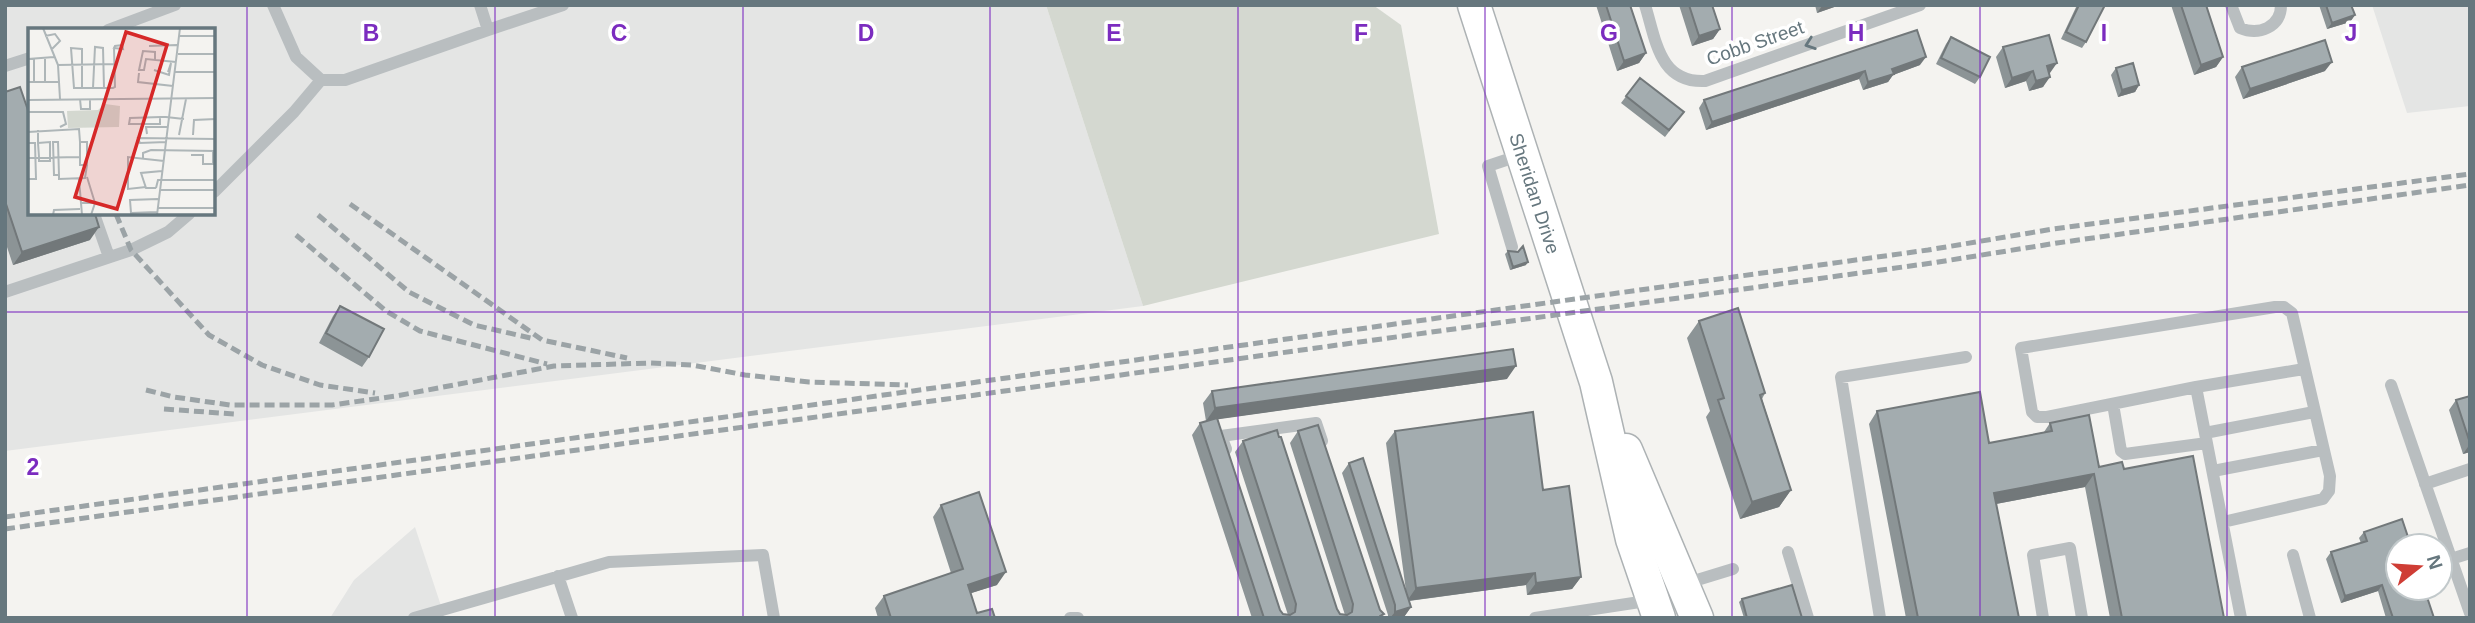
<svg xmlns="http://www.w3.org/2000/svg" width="2475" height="623" viewBox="0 0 2475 623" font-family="Helvetica,sans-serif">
  <rect width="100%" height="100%" fill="#f4f3f0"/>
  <path fill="#e4e5e4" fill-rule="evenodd" d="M5 5H1046L1143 306 5 451ZM30 30H214V214H30Z
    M2372 5H2470V106L2407 113Z
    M415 527 445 618H330L354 580Z"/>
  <path fill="#d4d8d0" d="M1046 5H1373L1401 25 1439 234 1143 306Z"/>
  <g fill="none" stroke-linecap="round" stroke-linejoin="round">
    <g stroke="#adb2b4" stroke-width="35">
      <g id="major">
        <path id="s1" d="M1474 5 1596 382 1632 539 1659 618"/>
        <path d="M1626 450 1697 618"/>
      </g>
    </g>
    <path stroke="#b9bec0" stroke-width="12" d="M273 5 296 57 321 80H345L488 30
      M480 5 488 30 563 5
      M1645 5C1656 40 1659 83 1705 81L1920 5
      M2231 5 2240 28C2259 36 2281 27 2281 5
      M108 30 175 5
      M5 66 30 58
      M214 192 294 112 321 80
      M94 214 109 257
      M1512 247 1488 166 1521 155
      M5 292 131 250 168 232 189 214
      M2391 385 2470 613
      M2196 387 2304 369
      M2113 404 2121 451 2125 454 2207 443
      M2205 433 2314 412
      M1226 449 1221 436 1316 423 1322 441
      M2213 471 2323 450
      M2425 484 2470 469
      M2223 522 2323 499 2329 491 2330 476 2292 313 2284 307H2275L2021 348 2032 412 2037 417H2047L2196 387 2241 618
      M1788 552 1808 618
      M2293 555 2310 618
      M2451 559 2470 553
      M558 576 572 618
      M1684 584 1733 569
      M414 618 609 562 763 555 774 618
      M1070 618H1078
      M1535 618 1653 600
      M1880 618 1841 377 1966 357
      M2043 618 2033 555 2070 548 2082 618"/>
    <use href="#major" stroke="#fff" stroke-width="32"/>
    <path stroke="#9ba3a6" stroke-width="5" stroke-dasharray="10 5" stroke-linecap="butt" d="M350 204 542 340 627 358
      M116 214 131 250 209 335 262 365 320 385 375 393
      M318 215 409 292 474 325 535 339
      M296 235 386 311 420 331 547 364
      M146 390 174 397 230 405H332L396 396 554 366 651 363 692 365 745 375 809 382 908 385
      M164 409 234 414
      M5 517 1928 250 2053 229 2470 174
      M5 529 1932 263 2057 243 2470 185"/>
  </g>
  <path fill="#8c9496" d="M1596 5H1630L1646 53 1639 63 1617 71Z
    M1679 5H1712L1720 29 1713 39 1692 46Z
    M1815 5H1840L1817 13Z
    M2077 5H2105L2086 42 2082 48 2061 39Z
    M2171 5H2206L2223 57 2216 67 2194 75Z
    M2319 5H2351L2355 15 2350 22 2327 29Z
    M1917 30 1920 65 1893 75 1888 82 1863 90 1859 79 1706 130 1699 108 1704 100Z
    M1951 37 1980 77 1975 84 1936 64 1946 44Z
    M2003 47 2049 73 2043 87 2029 91 2026 81 2005 88 1996 57Z
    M2242 67 2325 71 2243 99 2235 77Z
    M2116 68 2139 85 2135 92 2118 97 2111 75Z
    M1640 78 1684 112 1665 137 1621 103Z
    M5 92 30 214 90 240 13 265 5 241Z
    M1508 251 1526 265 1510 270 1505 254Z
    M340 306 369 357 362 367 319 343 333 316Z
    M1699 321 1765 393 1762 399 1791 490 1779 507 1740 519 1706 417 1710 411 1687 338Z
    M1507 379 1217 419 1280 610 1283 614 1288 615 1235 452 1243 441 1337 609 1340 614 1345 615 1290 443 1298 431 1382 618H1252L1192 435 1200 423 1211 420 1206 421 1203 403 1212 391Z
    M2470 396V452L2463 454 2449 410 2456 400Z
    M1877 411 1989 443 2044 432 2050 423 2099 467 2124 469 2224 618H2110L2085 487 1996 504 2019 618H1906L1869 424Z
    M1395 431 1543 490 1581 577 1572 589 1527 595 1526 585 1409 601 1411 607 1404 617 1400 618H1388V615L1342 473 1349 463 1406 591 1386 443Z
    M941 505 997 585 971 593 977 613 995 618H878L875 608 884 596 951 573 933 517Z
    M2364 532 2434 618H2386L2378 591 2341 603 2326 559 2331 552 2361 543 2359 538Z
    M1742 599 1802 618H1744L1739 602Z"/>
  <path fill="#72787a" d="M1824 5H1840L1817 13 1822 6Z
    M2355 15 2350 22 2327 29 2332 23Z
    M1720 29 1713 39 1692 46 1699 36Z
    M1646 53 1639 63 1617 71 1624 61Z
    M1926 57 1920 65 1893 75 1888 82 1863 90 1868 82 1892 69Z
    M2223 57 2216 67 2194 75 2201 65Z
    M2332 62 2325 71 2243 99 2250 89Z
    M2057 63 2050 73 2040 75 2047 66Z
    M1865 71 1859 79 1706 130 1712 122Z
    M2033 71 2026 81 2005 88 2012 78Z
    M2050 77 2043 87 2029 91 2036 81Z
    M2139 85 2135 92 2118 97 2122 90Z
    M99 227 90 240 13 265 22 252Z
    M1528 262 1526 265 1510 270 1513 267Z
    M1516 366 1507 379 1206 421 1215 408Z
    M2470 444V452L2463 454Z
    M2094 474 2085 487 1985 506 1994 493Z
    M1791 490 1779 507 1740 519 1752 502Z
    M1006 572 997 585 959 597 968 585Z
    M1535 573 1526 585 1407 601 1416 588Z
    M1581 577 1572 589 1527 595 1536 583Z
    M2382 585 2378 591 2341 603 2345 596Z
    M1411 607 1404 617 1390 618 1395 612Z"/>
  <path fill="#a3acaf" stroke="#72787a" stroke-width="2" d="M1606 5H1630L1646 53 1624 61Z
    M1689 5H1712L1720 29 1699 36Z
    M2079 5H2105L2086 42 2066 32Z
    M2181 5H2206L2223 57 2201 65Z
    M2326 5H2351L2355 15 2332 23Z
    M1917 30 1926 57 1892 69 1894 74 1868 82 1865 71 1712 122 1704 100Z
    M2049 35 2057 63 2047 66 2050 77 2036 81 2033 71 2012 78 2003 47Z
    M1951 37 1990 57 1980 77 1941 58Z
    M2325 40 2332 62 2250 89 2242 67Z
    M2133 63 2139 85 2122 90 2116 68Z
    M1640 78 1684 112 1669 130 1626 96Z
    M20 87 30 116V214H95L99 227 22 252 5 201V92Z
    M1523 246 1528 262 1513 267 1508 251 1518 252Z
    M340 306 384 329 369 357 326 333Z
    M1738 308 1765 393 1760 395 1791 490 1752 502 1718 400 1724 398 1699 321Z
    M1513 349 1516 366 1215 408 1212 391Z
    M1980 392 1989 443 2052 431 2050 423 2089 415 2099 467 2122 462 2124 469 2193 456 2224 618H2122L2094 474 1994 493 2019 618H1918L1877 411Z
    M2470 396V443L2456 400Z
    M1533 412 1543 490 1569 486 1581 577 1536 583 1535 573 1416 588 1395 431Z
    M1217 418 1280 610 1283 614 1290 615 1295 612 1296 604 1243 441 1277 430 1279 437H1281L1337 609 1340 614 1347 615 1352 612 1353 604 1298 431 1318 425 1380 610 1384 614 1380 616V618H1264L1200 423Z
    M1363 458 1411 607 1395 612V605L1349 463Z
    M979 492 1006 572 968 585 977 613 992 609 995 618H891L884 596 963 569 941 505Z
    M2402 519 2411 546H2398V588H2424L2434 618H2393L2382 585 2345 596 2331 552 2367 541 2364 532Z
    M1792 585 1802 618H1747L1742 599Z"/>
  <defs><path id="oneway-chevron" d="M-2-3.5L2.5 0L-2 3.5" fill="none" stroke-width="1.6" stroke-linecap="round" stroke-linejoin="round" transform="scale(1.75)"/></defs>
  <use stroke="#66777e" href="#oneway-chevron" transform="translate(1810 44) rotate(161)"/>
  <path fill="none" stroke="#7b2cbf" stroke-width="2" stroke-opacity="0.55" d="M247 5V618M495 5V618M743 5V618M990 5V618M1238 5V618M1485 5V618M1732 5V618M1980 5V618M2227 5V618M5 312H2470"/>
  <g text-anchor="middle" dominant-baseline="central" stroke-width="7" stroke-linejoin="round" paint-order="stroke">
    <g font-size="19" fill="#66777e" stroke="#fff">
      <text transform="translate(1755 43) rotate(-19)">Cobb Street</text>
      <text stroke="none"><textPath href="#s1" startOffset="198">Sheridan Drive</textPath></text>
    </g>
  </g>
  <g transform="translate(28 28)">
    <rect width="187" height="187" fill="#f4f3f0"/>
    <path d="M77 76 92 78 91 99 40 100 39 83 70 82Z" fill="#d4d8d0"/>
    <path fill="none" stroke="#aeb6b8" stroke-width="2" d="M15 0 30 37 32 71M17 8 27 6 32 13 23 22M151 8H188M94 17 95 21 86 20 87 18ZM121 18 149 17M150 26H188M0 31 26 29M6 31V54M17 31V54M127 32V24L115 23 111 42H116L118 31 148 34M30 37 87 36M126 42 141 47 143 35 140 44M146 44H188M111 45 110 54 145 58M0 54H32M54 60V21L43 20 46 60H85L87 59 86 20M65 60 67 19 75 20 76 60M52 71 53 81H62V72M0 72 188 70M0 84H35L38 96 32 99M132 89V96H101L102 90 133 89H138L156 91M10 102V115L11 129V133H22V114L10 115M0 104 51 101 52 114V137H59V114H52M119 106 118 99H139M151 107 158 71M165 107 166 92 188 91M25 114H30L31 147H26ZM138 114 112 115 110 110 188 111M0 115H7L8 151H0M163 127H175V136H185V123M0 130 52 129M115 131V125L123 122 188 123M31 147V151L57 150 59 137M59 149 67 175M51 151 54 187M118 159 100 161V129L136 133M128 160 130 152H188M128 160H118L113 145 134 143M132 162H188M52 175H67L63 187M130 180H188M129 184 103 185 102 172 130 171M25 187 26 182 52 181M129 187 152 0"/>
    <path fill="#d62828" fill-opacity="0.15" stroke="#d62828" stroke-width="3.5" d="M98 4 139 17 89 181 47 169Z"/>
    <rect width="187" height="187" fill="none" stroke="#66777e" stroke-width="3.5"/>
  </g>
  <g font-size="23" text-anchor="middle" font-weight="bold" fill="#7b2cbf" stroke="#fff" stroke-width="7" stroke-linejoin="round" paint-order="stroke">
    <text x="371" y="41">B</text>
    <text x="619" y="41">C</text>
    <text x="866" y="41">D</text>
    <text x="1114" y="41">E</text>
    <text x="1361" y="41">F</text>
    <text x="1609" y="41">G</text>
    <text x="1856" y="41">H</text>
    <text x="2104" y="41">I</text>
    <text x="2351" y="41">J</text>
    <text x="33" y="475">2</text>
  </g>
  <rect width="2475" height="623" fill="none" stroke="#66777e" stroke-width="14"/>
  <g transform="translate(2419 567) rotate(73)"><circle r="33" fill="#ffffff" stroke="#c2c9cb" stroke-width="2"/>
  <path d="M0-5L12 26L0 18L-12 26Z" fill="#cf3d35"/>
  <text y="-10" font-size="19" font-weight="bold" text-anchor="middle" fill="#66777e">N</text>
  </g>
</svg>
